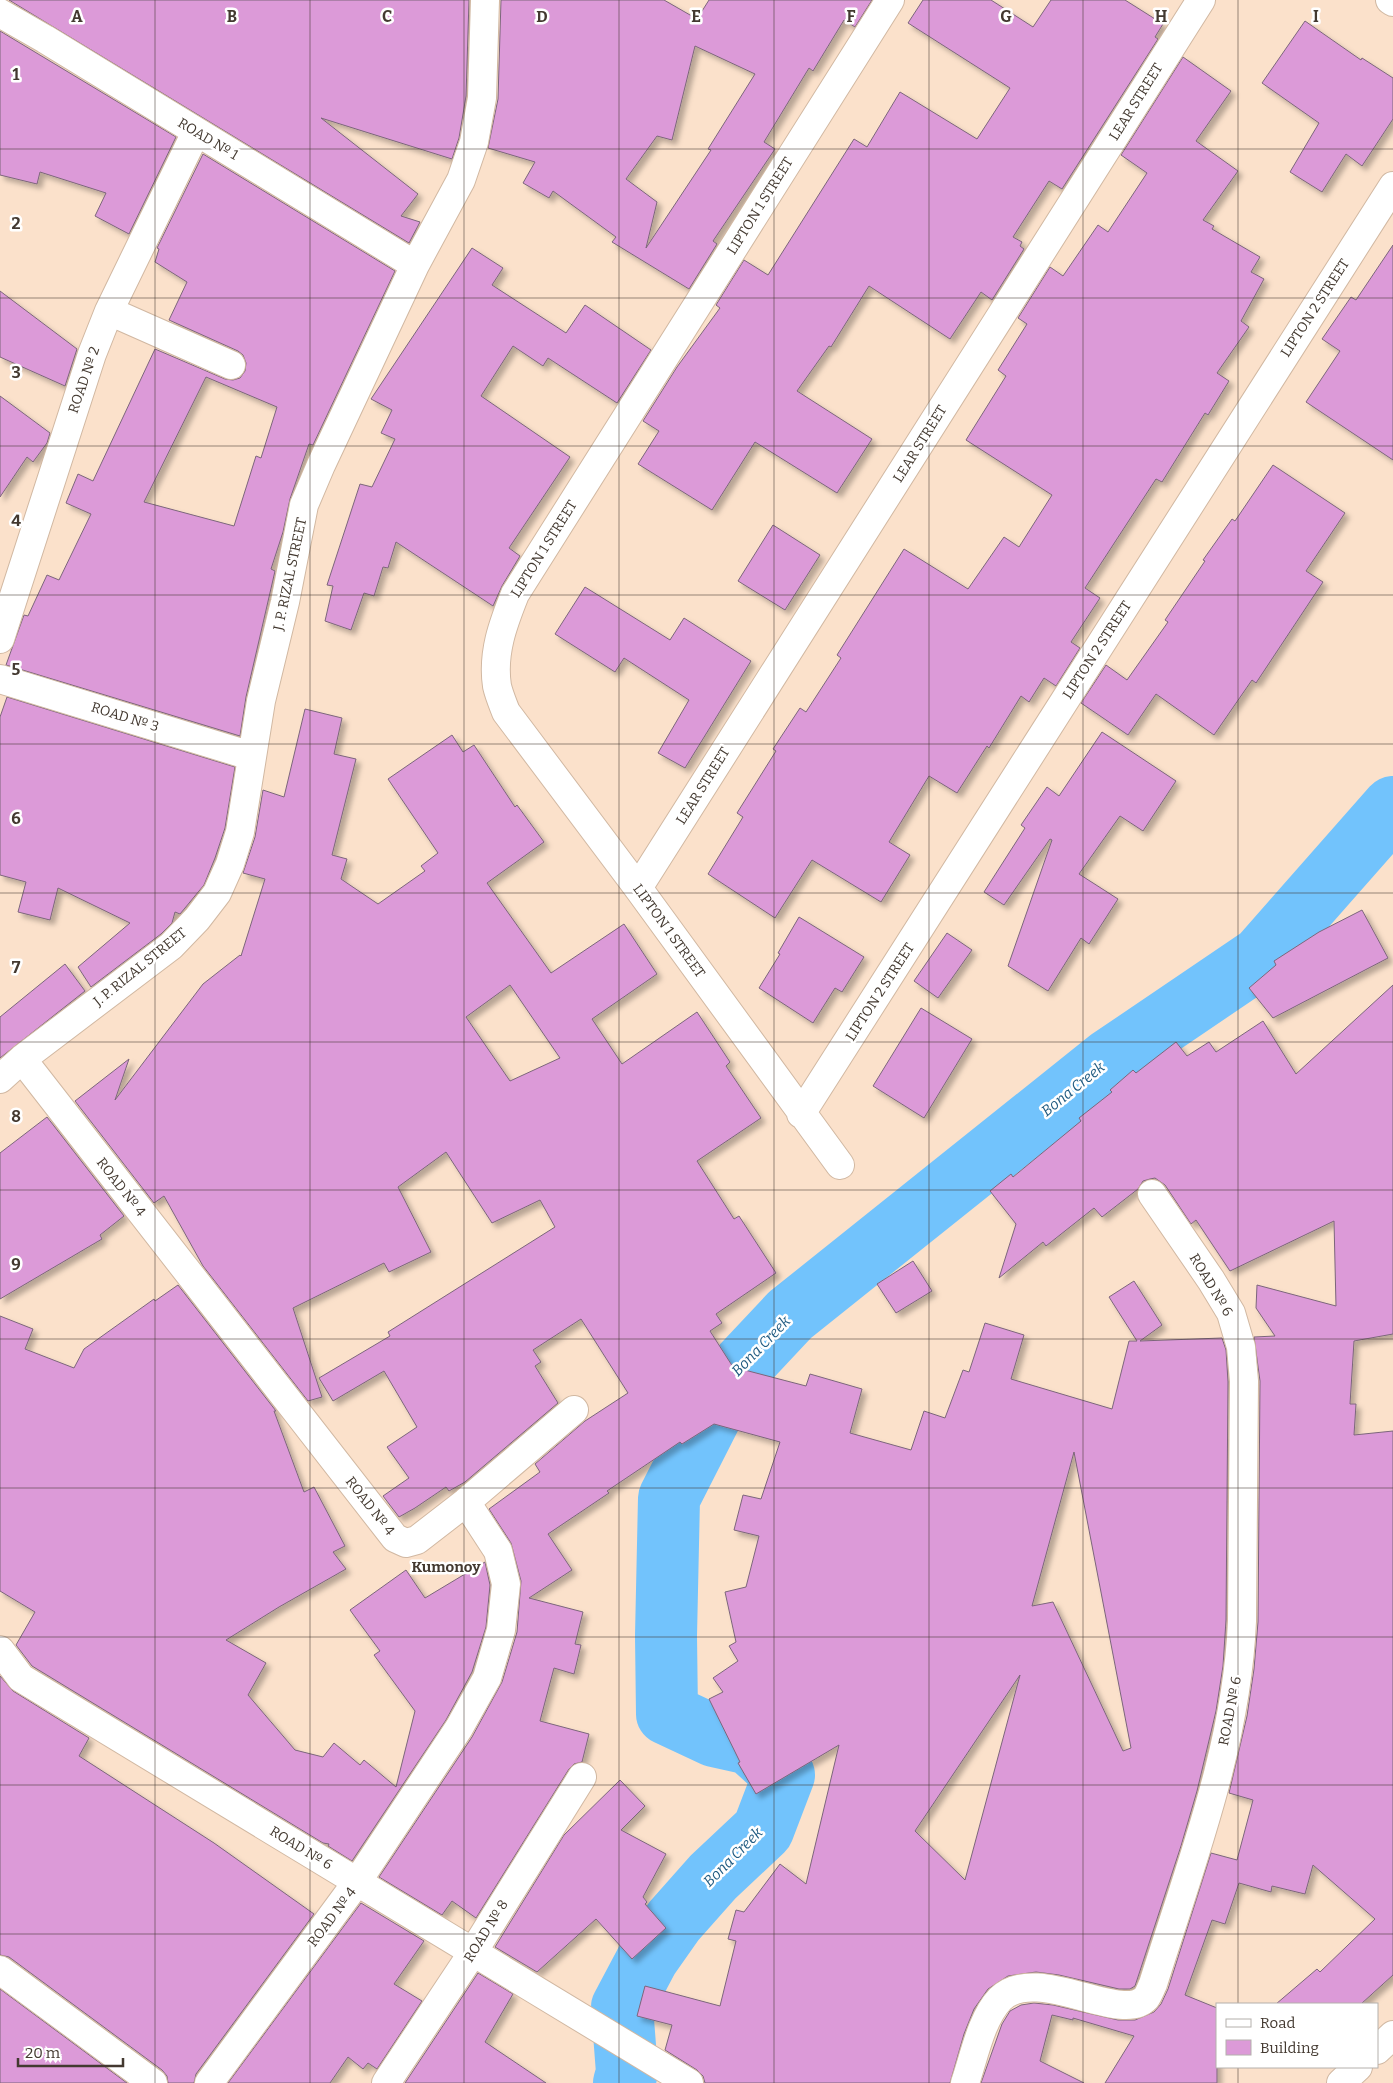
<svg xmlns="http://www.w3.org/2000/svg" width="1393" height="2083" viewBox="0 0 1393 2083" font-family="Bitter,serif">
  <defs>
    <filter id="shadow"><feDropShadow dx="4.5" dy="4.5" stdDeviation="2.5" flood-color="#0004"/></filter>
  </defs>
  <rect width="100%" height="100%" fill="#fbe1cb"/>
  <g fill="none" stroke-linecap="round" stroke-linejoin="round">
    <path stroke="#72c3fc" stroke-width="62" d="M624 2083 627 2072 622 2007 648 1958 674 1921 713 1877 763 1830 784 1775 750 1744 714 1736 667 1714 666 1636 669 1498 729 1380 790 1315 1109 1060 1261 957 1393 807"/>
  </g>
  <path fill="#dc9ad8" stroke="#7c667b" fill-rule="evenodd" filter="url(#shadow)" d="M9 0H469L466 96 459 138 452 159 321 118 418 194 401 216 420 222 409 243Z
    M501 0H664L697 19 709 0H872L855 27 844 20 813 71 809 68 764 142 775 149 713 241 717 244 689 289 612 242 616 237 553 191 549 198 523 183 535 162 488 148 498 99ZM695 46 755 74 708 149 711 150 646 248 657 202 626 179 657 136 672 140Z
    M923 0H991L1033 27 1051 0H1125L1163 24 1155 37 1158 39 1062 189 1049 181 1013 237 1022 242 1020 246 1024 249 992 300 981 292 950 339 869 286 831 347 829 346 797 391 872 439 837 493 755 442 712 510 638 464 659 431 643 421 677 367 720 308 716 305 744 260 768 275 854 139 867 147 900 92 977 139 1010 88 908 23Z
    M1305 21 1361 60 1362 58 1393 78V119L1362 166 1346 154 1322 192 1290 172 1319 123 1262 83Z
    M0 31 176 137 129 234 95 216 106 193 40 172 37 184 0 175Z
    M1183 57 1231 91 1196 141 1238 171 1203 220 1214 226 1212 229 1260 257 1251 272 1264 279 1241 321 1249 327 1217 373 1229 381 1208 415 1205 413 1162 482 1156 479 1085 588 1100 598 1071 642 1080 648 1056 686 1044 678 1029 702 1021 696 989 748 987 746 957 793 929 776 889 842 910 855 881 902 812 860 775 918 708 874 743 817 737 813 776 751 773 749 800 708 806 712 841 658 837 655 904 549 968 589 1004 537 1019 547 1052 495 966 440 1006 376 998 370 1027 324 1018 318 1050 267 1063 276 1098 225 1108 232 1147 173 1121 155Z
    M203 154 395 271 313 445 309 444 290 499 283 532 271 569 275 571 246 697 240 736 6 665 24 615 28 616 47 575 59 580 91 514 66 503 78 474 93 481 155 349 225 379 233 380 240 378 245 371 246 363 243 355 238 351 169 320 187 282 155 262 159 249 157 248ZM206 377 277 407 261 458 256 456 234 526 144 502Z
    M1393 245V460L1306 402 1340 351 1322 339 1351 297 1356 300Z
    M472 248 503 268 492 285 566 333 585 305 651 350 617 403 548 358 543 366 513 346 481 396 570 457 509 548 520 556 502 586 493 606 396 542 388 568 383 567 374 596 364 593 351 630 325 621 333 586 327 585 360 484 372 487 395 439 381 433 392 410 371 399Z
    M0 291 77 349 65 386 0 357Z
    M0 396 50 433 47 443 33 462 27 457 0 497Z
    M1273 465 1345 513 1306 571 1323 582 1256 683 1252 680 1214 735 1156 694 1128 735 1081 703 1106 665 1127 680 1168 622 1165 620 1205 561 1203 560 1232 519 1235 521Z
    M773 525 820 555 785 610 738 581Z
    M585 587 670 640 684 618 751 661 685 768 658 753 689 700 624 658 615 672 555 634Z
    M7 697 235 767 225 828 215 858 204 885 180 914 175 912 172 923 161 934 91 987 78 967 130 923 58 888 50 920 18 912 26 882 0 875V717Z
    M305 709 342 718 334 754 356 759 332 855 347 859 341 879 378 904 425 871 421 866 438 853 388 779 452 735 463 752 474 745 515 807 517 805 544 842 487 883 551 973 624 924 657 974 592 1019 622 1064 697 1012 730 1062 726 1066 761 1118 697 1161 734 1219 739 1216 776 1273 716 1314 722 1323 710 1331 733 1367 806 1386 810 1374 862 1389 850 1433 911 1450 924 1411 945 1418 963 1370 969 1372 985 1323 1024 1335 1011 1379 1112 1409 1129 1341H1137L1109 1297 1134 1281 1162 1325 1140 1341 1222 1338 1226 1350 1228 1382 1226 1620 1223 1666 1216 1711 1197 1791 1181 1846 1135 1986 1130 1989H1119L1059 1975 1036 1972 1008 1976 988 1989 974 2009 964 2034 950 2083H705L703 2076 697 2070 665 2050 672 2025 637 2016 645 1986 720 2006 736 1941 728 1939 736 1910 744 1912 780 1864 806 1884 839 1745 756 1794 738 1763 740 1762 709 1699 723 1692 713 1678 738 1661 729 1646 736 1642 725 1592 746 1587 759 1536 734 1530 743 1495 761 1499 780 1442 714 1424 682 1444 680 1442 607 1491 609 1493 548 1534 572 1570 529 1598 583 1612 575 1644 581 1645 574 1674 554 1668 540 1721 589 1734 582 1762 574 1764 569 1769 476 1918 452 1901 442 1915 379 1877 472 1737 502 1682 517 1632 521 1581 511 1543 489 1509 540 1472 535 1464 585 1421 628 1393 581 1319 533 1350 541 1362 535 1366 558 1403 465 1482 449 1491 446 1487 415 1508 399 1517 383 1496 409 1478 387 1447 417 1427 384 1371 333 1401 319 1378 390 1336 388 1332 555 1227 540 1200 492 1223 446 1152 398 1187 431 1252 389 1272 384 1263 293 1308 322 1397 308 1401 203 1266 164 1196 154 1203 75 1101 129 1059 115 1100 203 984 240 955 241 956 265 879 243 873 255 837 263 790 284 797ZM510 985 560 1058 510 1081 466 1017ZM1074 1452 1131 1748 1123 1751 1053 1602 1032 1606ZM1020 1675 965 1880 915 1831Z
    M1102 732 1176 781 1143 831 1120 816 1079 874 1118 899 1089 944 1081 938 1048 991 1008 966 1052 840 1050 839 1004 905 984 892 1025 828 1021 825 1047 787 1059 796Z
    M1362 910 1388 958 1273 1018 1249 988 1276 965 1274 961 1319 932Z
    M799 917 864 957 842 992 835 988 813 1023 759 988 780 954 778 953Z
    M947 933 972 950 938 998 914 981Z
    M65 964 85 991 0 1058V1017Z
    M1393 985V1334L1354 1341 1350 1404H1356L1354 1435 1393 1431V1975L1361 2004H1276L1317 1969 1320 1972 1375 1919 1313 1865 1305 1894 1272 1886 1271 1892 1239 1883 1225 1924 1212 1920 1185 1995 1217 2008V2083H1105L1134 2036 1073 2018V2020L1052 2015 1040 2061 1084 2083H981L1002 2024 1010 2011 1021 2005 1034 2003 1053 2005 1118 2020H1135L1154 2012 1161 2004 1168 1989 1211 1853 1237 1860 1253 1800 1229 1793 1247 1716 1254 1669 1258 1622 1260 1381 1254 1337 1275 1336 1256 1308 1257 1285 1336 1306 1334 1221 1230 1271 1196 1220 1191 1224 1165 1185 1155 1178 1150 1179 1143 1181 1138 1189 1102 1217 1094 1208 1046 1246 1043 1242 999 1278 1016 1224 990 1191 1011 1174 1013 1177 1081 1121 1079 1118 1112 1092 1110 1090 1133 1070 1136 1073 1176 1042 1187 1056 1209 1042 1216 1052 1263 1021 1296 1074Z
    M921 1008 972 1039 924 1118 873 1086Z
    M47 1117 124 1216 100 1235 102 1239 0 1299V1153Z
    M913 1261 932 1291 896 1313 877 1284Z
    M178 1285 276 1411H274L304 1492 314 1487 345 1546 333 1552 346 1569 279 1607 226 1640 266 1663 248 1695 295 1750 323 1757 334 1743 360 1765 364 1760 396 1787 415 1711 374 1655 380 1651 350 1610 406 1570 425 1598 485 1562 490 1585 486 1627 472 1672 446 1720 352 1861 328 1846 329 1844 323 1843 32 1666 16 1645 35 1612 0 1591V1316L33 1329 25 1349 74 1368 84 1349 154 1299 155 1301Z
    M0 1676 13 1691 89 1738 79 1756 214 1843 314 1914 196 2074 194 2083H168L167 2076 162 2070 9 1957 0 1955Z
    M620 1780 645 1806 621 1830 666 1854 643 1897 647 1902 645 1904 666 1928 632 1959 596 1919 537 1972 495 1947 564 1835Z
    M361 1903 424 1941 394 1984 422 2001 377 2069 368 2063 363 2069 348 2057 330 2083H228Z
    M478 1973 513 1994 485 2042 546 2083H405Z
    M0 1989 127 2083H0Z"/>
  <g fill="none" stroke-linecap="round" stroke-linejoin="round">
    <g stroke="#d1b8a2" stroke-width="30">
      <path id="minor" d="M1390 0 1393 2
        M0 13 45 39 415 265
        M109 311 231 365
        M0 639 92 354 109 311 196 132
        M0 679 251 756
        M638 888 1201 0
        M22 1059 395 1538 406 1543 417 1540 466 1502 574 1410
        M0 1079 22 1059 171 946 197 919 217 893 230 864 240 832 261 701 285 602 304 505 321 465 415 265 461 180 474 142 482 98 485 0
        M801 1114 1393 186
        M840 1165 638 888 506 712C503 704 499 695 497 686 492 653 503 624 515 594L890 0
        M0 1650 21 1678 689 2083
        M0 1970 153 2083
        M1377 2050 1393 2035
        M209 2083 357 1882 459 1728 487 1678 501 1630 506 1584 498 1551 466 1502
        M386 2083 473 1952 582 1777
        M965 2083C974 2057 981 2019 1000 1999 1036 1963 1121 2025 1146 1998 1149 1994 1151 1988 1153 1984 1190 1866 1237 1746 1242 1621L1244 1381 1241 1347 1231 1313 1211 1280 1152 1194
        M1341 2083 1358 2067"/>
    </g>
    <use href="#minor" stroke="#fff" stroke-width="28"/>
  </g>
  <path fill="none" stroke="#433930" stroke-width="1" stroke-opacity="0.55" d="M155 0V2083M310 0V2083M464 0V2083M619 0V2083M774 0V2083M929 0V2083M1083 0V2083M1238 0V2004M0 149H1393M0 298H1393M0 446H1393M0 595H1393M0 744H1393M0 893H1393M0 1042H1393M0 1190H1393M0 1339H1393M0 1488H1393M0 1637H1393M0 1785H1393M0 1934H1393M1238 2067V2083"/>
  <g text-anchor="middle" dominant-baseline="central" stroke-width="5" stroke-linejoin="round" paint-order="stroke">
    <g font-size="14" fill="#433930" stroke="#fff">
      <text transform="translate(1136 102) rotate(-58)">LEAR STREET</text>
      <text transform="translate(208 139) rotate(31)">ROAD № 1</text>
      <text transform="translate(760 206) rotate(-58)">LIPTON 1 STREET</text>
      <text transform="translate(1315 308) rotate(-57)">LIPTON 2 STREET</text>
      <text transform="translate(84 380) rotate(-71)">ROAD № 2</text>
      <text transform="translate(920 444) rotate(-58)">LEAR STREET</text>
      <text transform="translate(544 549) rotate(-58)">LIPTON 1 STREET</text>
      <text transform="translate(290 574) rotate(-78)">J. P. RIZAL STREET</text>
      <text transform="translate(1097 650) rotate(-57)">LIPTON 2 STREET</text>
      <text transform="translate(125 717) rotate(17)">ROAD № 3</text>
      <text transform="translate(703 786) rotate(-58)">LEAR STREET</text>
      <text transform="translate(669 931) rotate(54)">LIPTON 1 STREET</text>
      <text transform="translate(140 967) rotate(-39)">J. P. RIZAL STREET</text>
      <text transform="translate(880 992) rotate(-57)">LIPTON 2 STREET</text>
      <text transform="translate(121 1187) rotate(52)">ROAD № 4</text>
      <text transform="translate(1211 1285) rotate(59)">ROAD № 6</text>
      <text transform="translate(370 1506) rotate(52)">ROAD № 4</text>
      <text transform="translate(1230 1711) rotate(-79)">ROAD № 6</text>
      <text transform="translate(301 1848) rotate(31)">ROAD № 6</text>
      <text transform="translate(332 1917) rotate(-53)">ROAD № 4</text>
      <text transform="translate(486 1931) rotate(-58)">ROAD № 8</text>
    </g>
    <g font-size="15" font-style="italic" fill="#205b81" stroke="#fff">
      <text transform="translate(1073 1089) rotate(-39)">Bona Creek</text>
      <text transform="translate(761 1346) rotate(-46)">Bona Creek</text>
      <text transform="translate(733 1857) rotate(-45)">Bona Creek</text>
    </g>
    <g font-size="15" font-weight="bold" fill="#433930" stroke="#fff">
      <text x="446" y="1567">Kumonoy</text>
    </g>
  </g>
  <g font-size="16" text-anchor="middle" font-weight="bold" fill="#433930" stroke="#fff" stroke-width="5" stroke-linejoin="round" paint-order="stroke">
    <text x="77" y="22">A</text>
    <text x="232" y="22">B</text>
    <text x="387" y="22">C</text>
    <text x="542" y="22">D</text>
    <text x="696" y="22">E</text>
    <text x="851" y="22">F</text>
    <text x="1006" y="22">G</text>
    <text x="1161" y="22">H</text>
    <text x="1316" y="22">I</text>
    <text x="16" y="80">1</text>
    <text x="16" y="229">2</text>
    <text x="16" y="378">3</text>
    <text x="16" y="526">4</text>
    <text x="16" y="675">5</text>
    <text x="16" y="824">6</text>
    <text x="16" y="973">7</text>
    <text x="16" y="1122">8</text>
    <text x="16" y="1270">9</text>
  </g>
  <rect x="1216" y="2003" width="162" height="65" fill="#ffffff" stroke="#b4b0ac"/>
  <rect x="1226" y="2019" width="25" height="8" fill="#ffffff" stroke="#b4b0ac"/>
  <text x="1260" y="2028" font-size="15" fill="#433930">Road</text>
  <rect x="1226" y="2040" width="25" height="15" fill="#dc9ad8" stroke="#b4b0ac"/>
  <text x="1260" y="2053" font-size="15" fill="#433930">Building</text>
  <path d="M18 2058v8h105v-8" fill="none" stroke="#433930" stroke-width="2.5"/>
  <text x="25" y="2058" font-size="15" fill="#433930" stroke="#ffffff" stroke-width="4" paint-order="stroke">20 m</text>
</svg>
